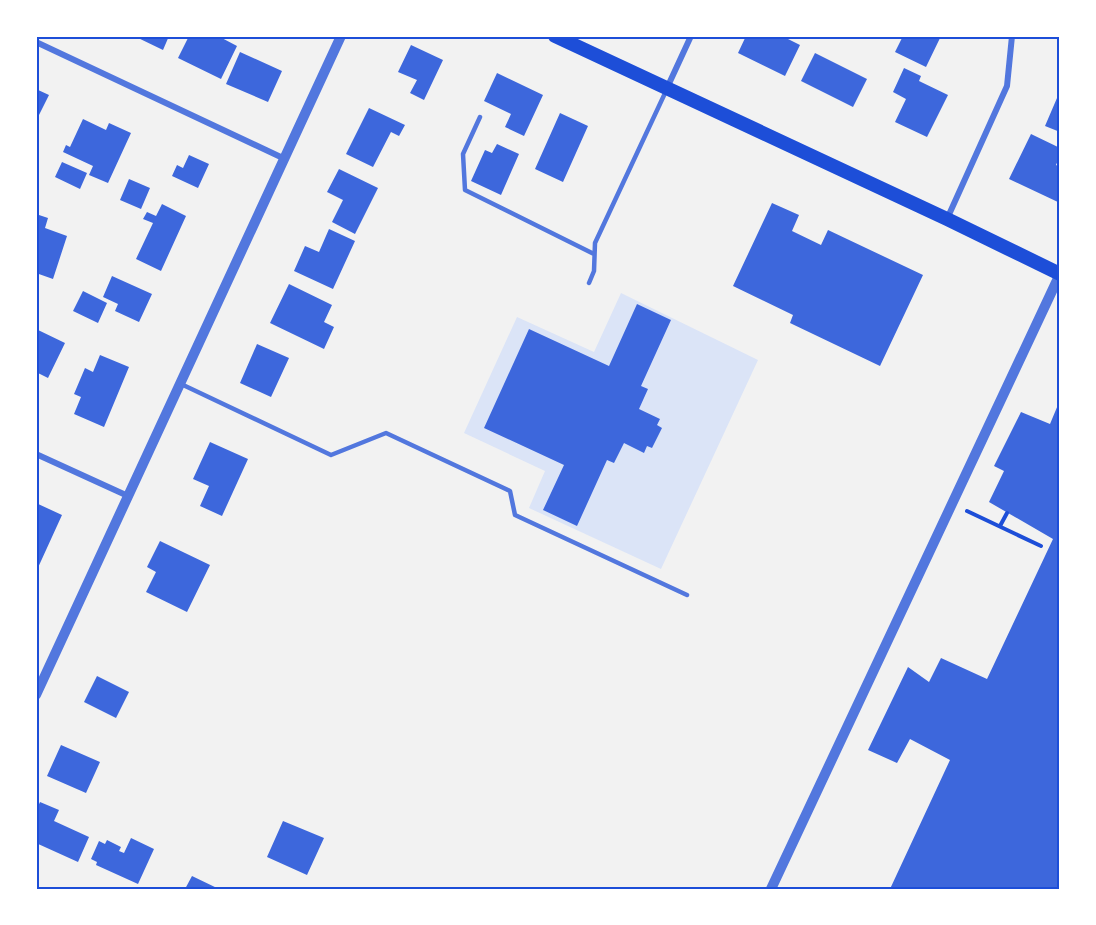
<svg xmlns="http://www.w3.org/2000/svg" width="1096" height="925" viewBox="0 0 1096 925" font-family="Commissioner,sans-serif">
  <rect width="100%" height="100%" fill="#f2f2f2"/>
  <path fill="#dbe4f7" d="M621 293 758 360 661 569 529 508 545 471 464 433 517 317 594 352Z"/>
  <path fill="#3d67dc" d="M134 36H169L163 50Z
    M189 36H218L237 46 221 79 178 58Z
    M746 36H782L800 45 785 76 738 53Z
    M903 36H941L926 67 895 52Z
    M411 45 443 60 424 100 410 93 417 80 398 72Z
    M240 52 282 71 268 102 226 84Z
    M815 53 867 79 853 107 801 81Z
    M904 68 921 76 919 81 948 95 927 137 895 122 906 99 893 92Z
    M497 73 543 95 524 136 505 127 511 114 484 101Z
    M36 89 49 95 36 121Z
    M1060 91V132L1045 126Z
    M369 108 405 125 399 136 391 132 373 167 346 154Z
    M560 113 588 126 563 182 535 169Z
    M83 119 106 130 109 123 131 133 108 183 89 175 93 166 63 152 66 145 70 147Z
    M1031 134 1060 148V156L1056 165 1060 167V203L1009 179Z
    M497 144 519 154 501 195 471 181 485 150 492 153Z
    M189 155 209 164 198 188 172 176 177 165 183 168Z
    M62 162 87 173 80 189 55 177Z
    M339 169 378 188 355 234 332 222 343 200 327 192Z
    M129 179 150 188 141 209 120 200Z
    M772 203 799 215 792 231 821 245 828 230 923 275 880 366 790 323 793 315 733 286Z
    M162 204 186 216 161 271 136 259 153 223 143 219 147 212 156 216Z
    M36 214 48 218 45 228 67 236 53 279 36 273Z
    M329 229 355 241 333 289 294 271 305 246 319 252Z
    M112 276 152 294 139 322 115 311 118 304 103 297Z
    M289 284 332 305 324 322 334 327 324 349 270 323Z
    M83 291 107 303 98 323 73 311Z
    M637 304 671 320 641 386 648 389 639 409 660 419 657 425 662 428 652 448 647 446 644 453 624 443 614 463 607 460 577 526 543 510 564 465 484 428 529 329 609 366Z
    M36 329 65 343 48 378 36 372Z
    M257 344 289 358 271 397 240 383Z
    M100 355 129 367 104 427 74 414 81 397 74 394 85 368 93 372Z
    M1060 400V889H890L950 760 910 739 897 763 868 750 908 667 929 682 941 658 987 679 1053 539 989 502 1004 471 994 466 1021 412 1050 424Z
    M210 442 248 459 222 516 200 506 209 486 193 479Z
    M36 503 62 515 36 572Z
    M160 541 210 565 187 612 146 592 156 572 147 567Z
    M97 676 129 692 116 718 84 702Z
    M61 745 100 762 86 793 47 776Z
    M40 802 59 810 54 821 89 837 78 862 36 843V811Z
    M283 821 324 838 307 875 267 857Z
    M131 838 154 849 138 884 96 865 97 862 91 859 99 841 105 844 107 840 121 847 119 851 124 853Z
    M192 876 219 889H185Z"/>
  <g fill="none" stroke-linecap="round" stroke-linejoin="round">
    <path stroke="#1d4ed8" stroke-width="4" d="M967 511 1041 546
      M1000 526 1007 513"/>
    <path stroke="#5277de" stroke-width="4.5" d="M480 117 463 154 465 190 594 254
      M589 283 594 271 595 243 666 91
      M181 384 331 455 386 433 510 491 515 515 687 595"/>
    <path stroke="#5277de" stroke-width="6" d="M36 42 285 159
      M667 88 691 36
      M947 219 1007 86 1012 36
      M36 454 128 496"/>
    <path stroke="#5277de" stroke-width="10" d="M36 695 341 36
      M771 889 1060 274"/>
    <path stroke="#1d4ed8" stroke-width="14" d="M555 36 947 219 1060 274"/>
  </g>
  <rect width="1096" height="925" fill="none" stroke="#ffffff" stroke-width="75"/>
  <rect x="38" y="38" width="1020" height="850" fill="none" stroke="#1d4ed8" stroke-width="2"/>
</svg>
